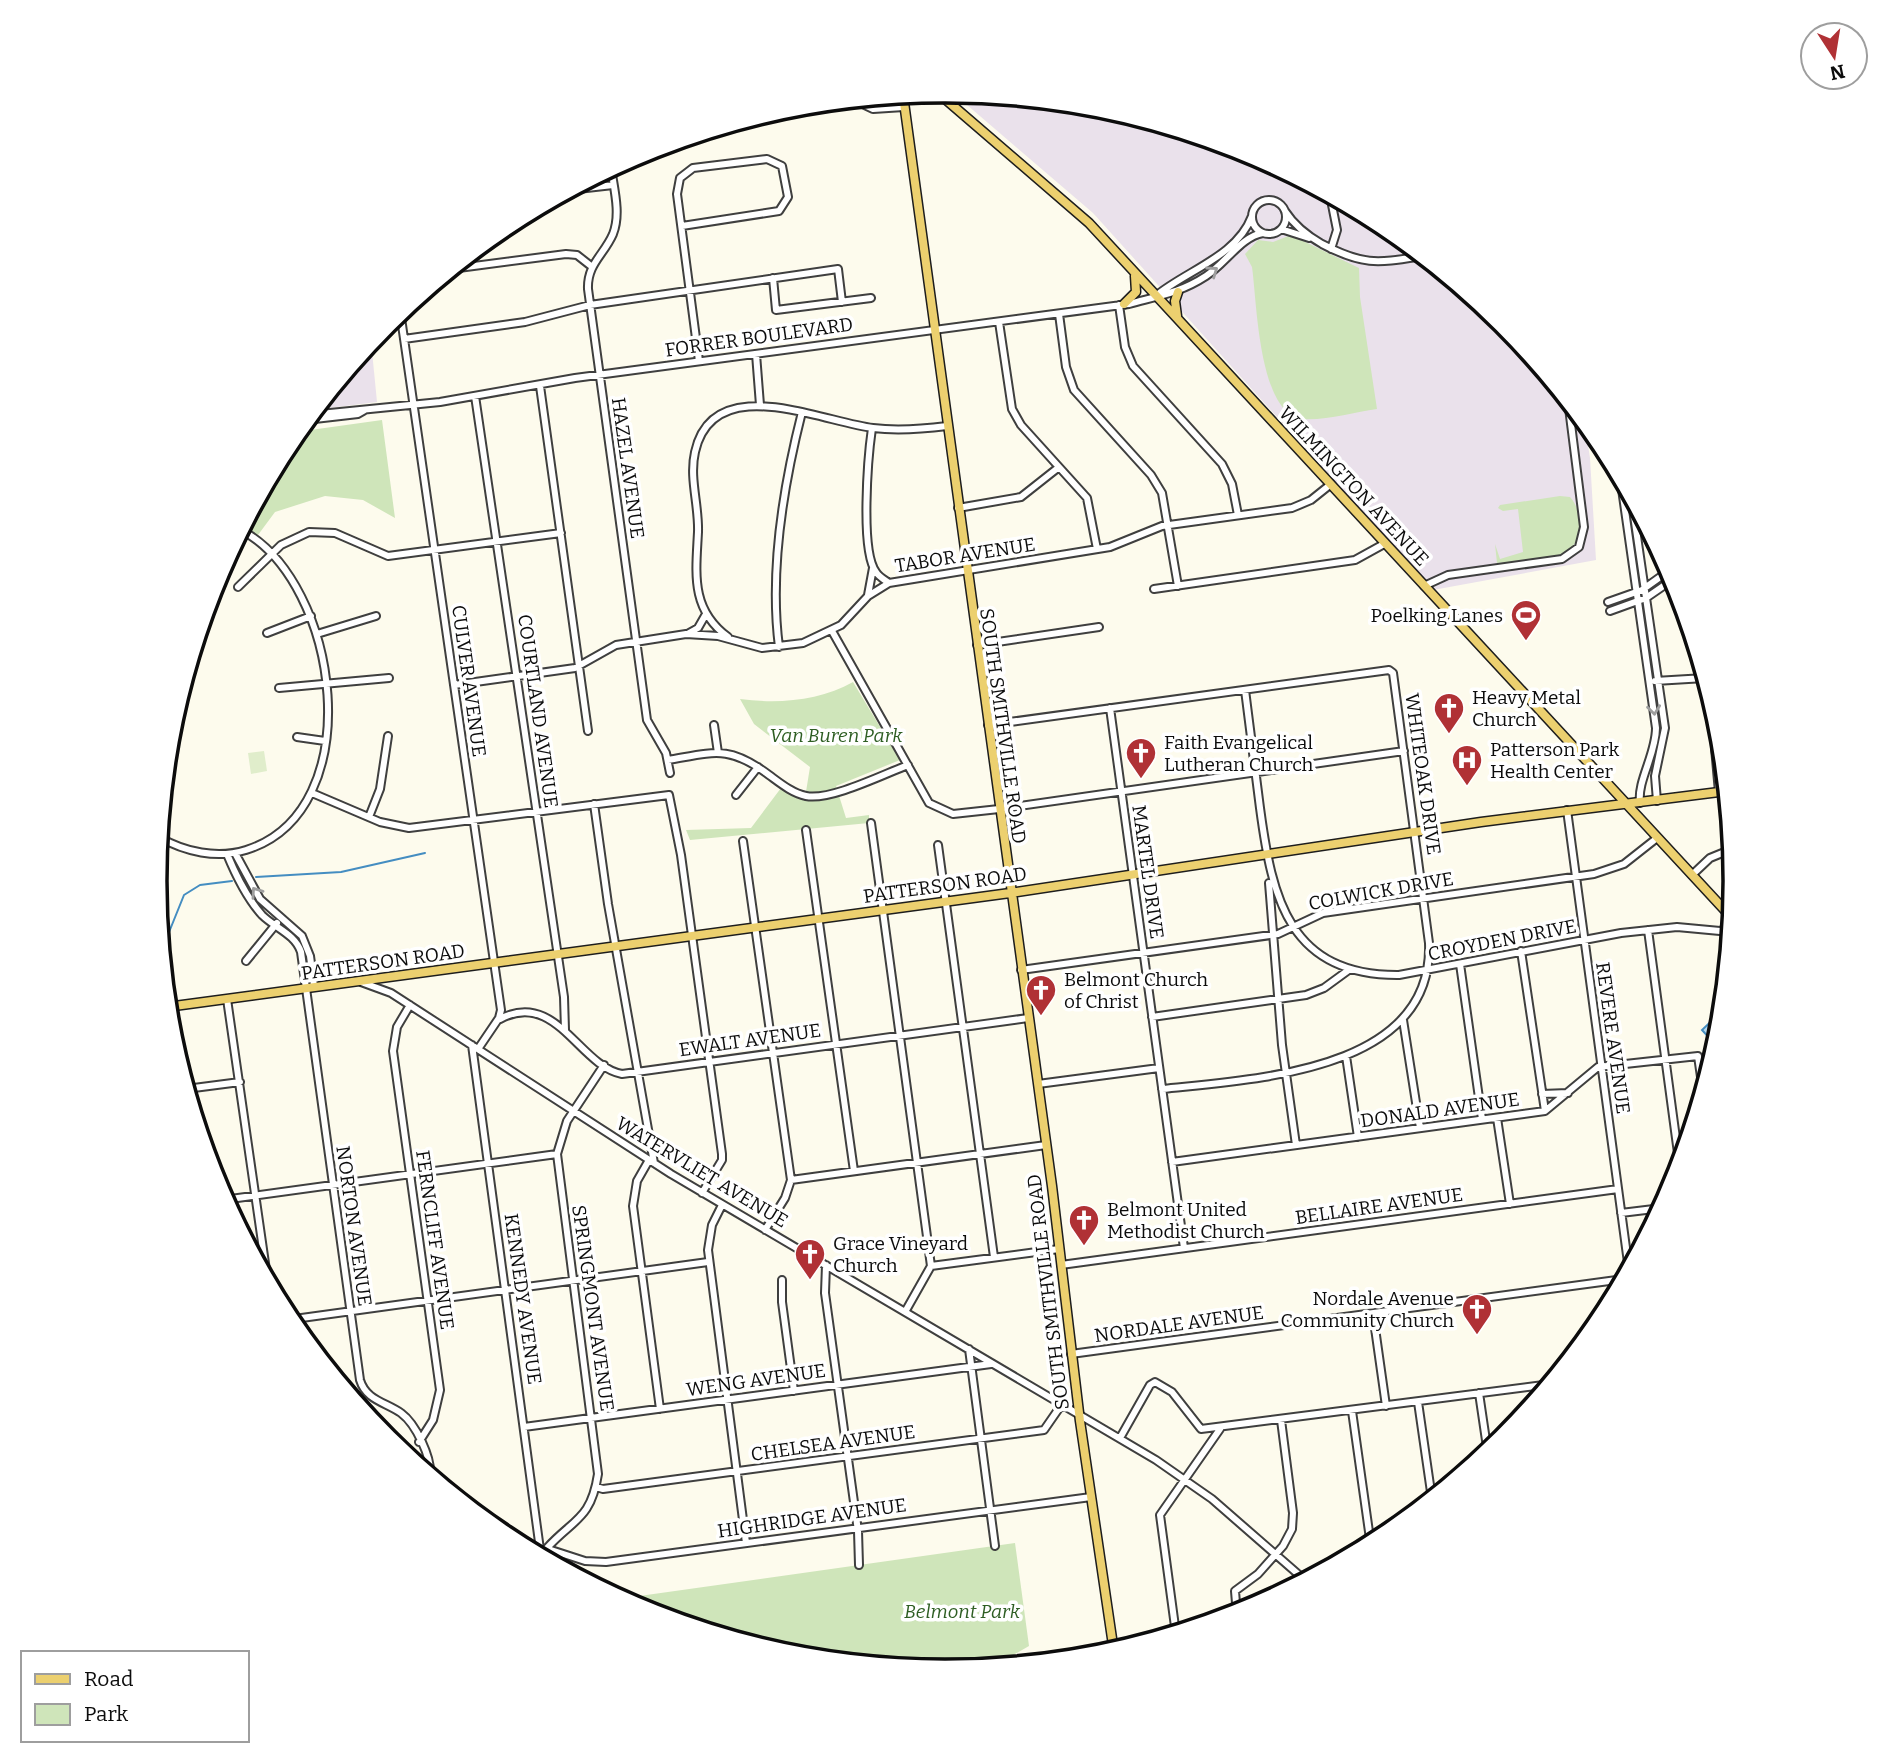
<svg xmlns="http://www.w3.org/2000/svg" width="1890" height="1763" viewBox="0 0 1890 1763" font-family="Bitter,serif">
  <rect width="100%" height="100%" fill="#fdfbed"/>
  <path fill="#eae1eb" d="M952 92 1100 106 1248 151 1385 224 1504 323 1584 420 1590 458 1596 560 1433 590 1093 213Z
    M371 341 377 402 314 410Z"/>
  <path fill="#cfe5ba" d="M1291 235 1359 268 1360 297 1377 409C1354 412 1325 421 1302 419 1258 413 1257 301 1252 267L1245 254 1258 240 1273 242Z
    M382 420 395 518 363 500 325 496 275 512 258 535 242 528 296 432Z
    M1560 496 1570 497C1578 506 1580 517 1579 528 1579 566 1524 560 1497 563L1495 544 1500 559 1523 552 1518 509 1503 511 1498 508 1500 505Z
    M853 682 900 760 836 786 846 818 869 815V823L690 840 686 830 751 828 781 788 805 798 810 767 754 724 740 699C778 704 820 701 853 682Z
    M1015 1543 1029 1646 992 1667 945 1672 790 1657 642 1612 618 1599Z"/>
  <path fill="#e0edcb" d="M264 751 267 771 251 774 248 753Z"/>
  <path fill="#b7daf0" stroke="#448dc1" stroke-width="2" d="M1723 1010 1718 1043 1712 1041 1702 1030Z"/>
  <g fill="none" stroke-linecap="round" stroke-linejoin="round">
    <path stroke="#448dc1" stroke-width="2" d="M256 877 341 872 425 853
      M161 952 184 895 200 885 232 881"/>
    <g stroke="#3f3f3f" stroke-width="10">
      <path id="minor" d="M854 100 873 109 904 107
        M611 168C614 189 621 214 613 234 604 255 587 264 588 289L647 720 666 753 670 773
        M569 190 613 185
        M1330 195 1337 230 1331 249
        M1252 217a17 17 0 1 1 34 0a17 17 0 1 1-34 0Z
        M1285 211C1294 225 1308 236 1322 244 1364 266 1377 263 1423 256
        M682 226 779 211 788 197 782 166 767 159 693 168 680 178 677 194 699 361
        M1281 229 1309 238
        M451 269 566 254 577 255 591 266
        M773 278 776 310 871 298
        M1157 295C1188 270 1237 256 1252 216
        M1119 305 1125 347 1133 366 1222 464 1232 484 1238 515
        M400 311 501 1010 499 1018 478 1049
        M1059 314 1066 367 1074 390 1151 475 1162 493 1178 586
        M999 322 1012 409 1021 425 1087 498 1097 549
        M404 339 525 322 590 305 838 269 842 302
        M756 354 760 405
        M540 386 588 731
        M475 396 564 997 565 1030
        M310 415 440 402 575 378 1129 304C1158 296 1180 293 1206 276 1225 264 1242 236 1263 233
        M306 420 358 414 365 410
        M872 428C868 456 860 551 876 572 879 577 885 580 889 583
        M1620 475 1656 728C1656 754 1637 781 1640 803
        M1631 495 1665 728 1655 776 1657 801
        M958 508 1021 497 1059 467
        M1424 586 1448 575 1562 559 1579 547 1584 527 1568 400
        M238 587 281 545 309 532 335 533 388 556 561 533
        M1154 589 1355 560 1384 544
        M868 595 873 568
        M1608 602 1642 590 1670 570
        M1610 611 1646 598 1675 578
        M832 631 929 803 953 814 999 809 1404 751
        M267 633 311 616
        M689 633 698 628 706 614
        M317 634 376 616
        M728 637C690 609 696 573 698 532 699 505 689 478 695 452 713 370 822 422 873 428 897 431 923 429 947 426
        M977 645 1099 627
        M779 647C769 570 783 487 802 412
        M1655 681 1705 678
        M454 685 575 668 616 645 686 634 718 636 762 648 803 643 841 625 868 596 889 583 1110 547 1162 526 1292 508 1311 500 1331 484
        M279 688 389 678
        M1245 690C1250 729 1255 769 1260 808 1272 898 1289 976 1399 975L1621 933 1677 927 1720 931 1731 927
        M1110 708 1184 1248
        M1718 721 1715 748 1719 792
        M714 725 718 753
        M988 725 1389 670 1393 673 1429 943C1434 1072 1254 1079 1162 1089
        M297 737 325 741
        M668 760C715 752 729 745 769 775 780 783 792 793 806 796 830 801 884 774 908 765
        M312 793 380 822 409 828 669 795 681 855 722 1154V1160L702 1193
        M736 795 758 767
        M594 804 608 904 654 1163
        M1567 810 1629 1270
        M369 817 380 789 388 736
        M871 823 931 1266
        M806 830 854 1171
        M159 837C185 852 217 859 246 850 371 811 340 582 241 530
        M743 841 791 1180 785 1198 765 1230
        M938 845 994 1257
        M235 853 260 899 302 936 310 956 314 986
        M227 854C236 876 246 897 262 915 275 928 295 934 301 952L360 1380C366 1400 385 1402 401 1413 416 1424 432 1458 430 1476
        M1692 875 1710 858 1732 849
        M1269 883 1282 1045 1296 1145
        M1648 930 1680 1168
        M1521 951 1545 1111
        M246 961 277 923
        M1460 964 1482 1119
        M1021 970 1278 934 1323 913 1594 874 1624 864 1657 838
        M361 982 391 993 671 1174 1156 1460 1212 1499 1306 1581
        M227 999 268 1284
        M410 1005 397 1027 393 1051 440 1390 433 1420 419 1442
        M1152 1017 1306 995 1324 988 1350 969
        M500 1019C556 989 579 1066 622 1074L1028 1018
        M1403 1020 1420 1128
        M472 1045 541 1557
        M1346 1056 1358 1137
        M1038 1084 1159 1068
        M186 1089 240 1082
        M1542 1094 1568 1093
        M1497 1118 1510 1204
        M649 1160 637 1181 633 1206 660 1409
        M1172 1162 1545 1111 1598 1067 1698 1056 1703 1091
        M791 1180 1046 1145
        M223 1200 557 1154
        M722 1205 712 1225 708 1250 746 1543
        M1621 1213 1662 1208
        M826 1265 825 1293 858 1531 859 1565
        M1061 1265 1618 1189
        M782 1280V1302L794 1391
        M905 1312 931 1266 1059 1249
        M1373 1314 1386 1406
        M287 1320 708 1262
        M969 1349 995 1546
        M1071 1354 1624 1279
        M1479 1393 1488 1454
        M1418 1402 1432 1499
        M1352 1411 1371 1546
        M524 1427 991 1364
        M1120 1438 1150 1385 1155 1382 1172 1392 1201 1429 1551 1384
        M596 1487 603 1489 1044 1430 1062 1404
        M547 1548C573 1519 591 1520 598 1474L557 1154 567 1121 604 1065
        M540 1549H548L585 1561 606 1562 1091 1497
        M1237 1615 1235 1591 1258 1574 1283 1546 1292 1529 1293 1513 1281 1420
        M1176 1634 1160 1515 1220 1429"/>
    </g>
    <g stroke="#1d1d1d" stroke-width="11">
      <path id="major" d="M937 92 1089 223 1732 918
        M903 95 1052 1186 1080 1421 1114 1652
        M1124 304 1136 292 1135 276
        M1177 316 1175 301 1178 292
        M167 1007 1010 893 1481 822 1727 791"/>
    </g>
    <use href="#minor" stroke="#fff" stroke-width="6"/>
    <use href="#major" stroke="#ecd06f" stroke-width="8"/>
  </g>
  <defs><path id="oneway-chevron" d="M-2-3.5L2.5 0L-2 3.5" fill="none" stroke-width="1.6" stroke-linecap="round" stroke-linejoin="round" transform="scale(1.75)"/></defs>
  <g stroke="#9e9e9e">
    <use href="#oneway-chevron" transform="translate(1213 271) rotate(-35)"/>
    <use href="#oneway-chevron" transform="translate(1654 710) rotate(83)"/>
    <use href="#oneway-chevron" transform="translate(256 892) rotate(-125)"/>
  </g>
  <defs>
    <g id="stadium-pin" transform="scale(1.575)"><path d="M0 17L-7.5 6A9.5 9.5 0 1 1 7.5 6Z" fill="#b03135" stroke="#fff"/><path d="M0-5a6.5 5 0 1 0 0 10a6.5 5 0 1 0 0-10ZM-3.5-1.8h7v3.6h-7Z" fill="#fff"/></g>
    <g id="church-pin" transform="scale(1.575)"><path d="M0 17L-7.5 6A9.5 9.5 0 1 1 7.5 6Z" fill="#b03135" stroke="#fff"/><path d="M-1.2-6h2.4v3.5h3.3v2.4h-3.3V6h-2.4V-.1h-3.3v-2.4h3.3Z" fill="#fff"/></g>
    <g id="hospital-pin" transform="scale(1.575)"><path d="M0 17L-7.5 6A9.5 9.5 0 1 1 7.5 6Z" fill="#b03135" stroke="#fff"/><path d="M-5-5h3v3.5h4V-5h3V5h-3V1.5h-4V5h-3Z" fill="#fff"/></g>
  </defs>
  <g fill-rule="evenodd">
    <use href="#stadium-pin" x="1526" y="615"/>
    <use href="#church-pin" x="1449" y="708"/>
    <use href="#church-pin" x="1141" y="753"/>
    <use href="#hospital-pin" x="1467" y="760"/>
    <use href="#church-pin" x="1041" y="990"/>
    <use href="#church-pin" x="1084" y="1220"/>
    <use href="#church-pin" x="810" y="1254"/>
    <use href="#church-pin" x="1477" y="1309"/>
  </g>
  <g text-anchor="middle" dominant-baseline="central" stroke-width="7" stroke-linejoin="round" paint-order="stroke">
    <g font-size="19" fill="#0c0c0c" stroke="#fff">
      <text transform="translate(759 337) rotate(-8)">FORRER BOULEVARD</text>
      <text transform="translate(628 468) rotate(82)">HAZEL AVENUE</text>
      <text transform="translate(1354 486) rotate(47)">WILMINGTON AVENUE</text>
      <text transform="translate(965 555) rotate(-9)">TABOR AVENUE</text>
      <text transform="translate(469 681) rotate(82)">CULVER AVENUE</text>
      <text transform="translate(538 711) rotate(82)">COURTLAND AVENUE</text>
      <text transform="translate(1003 726) rotate(82)">SOUTH SMITHVILLE ROAD</text>
      <text transform="translate(1423 774) rotate(82)">WHITEOAK DRIVE</text>
      <text transform="translate(1148 872) rotate(82)">MARTEL DRIVE</text>
      <text transform="translate(945 885) rotate(-8)">PATTERSON ROAD</text>
      <text transform="translate(1381 891) rotate(-10)">COLWICK DRIVE</text>
      <text transform="translate(1502 940) rotate(-11)">CROYDEN DRIVE</text>
      <text transform="translate(383 962) rotate(-8)">PATTERSON ROAD</text>
      <text transform="translate(1613 1038) rotate(82)">REVERE AVENUE</text>
      <text transform="translate(750 1040) rotate(-8)">EWALT AVENUE</text>
      <text transform="translate(1440 1110) rotate(-8)">DONALD AVENUE</text>
      <text transform="translate(702 1172) rotate(31)">WATERVLIET AVENUE</text>
      <text transform="translate(1379 1206) rotate(-8)">BELLAIRE AVENUE</text>
      <text transform="translate(354 1226) rotate(82)">NORTON AVENUE</text>
      <text transform="translate(435 1240) rotate(82)">FERNCLIFF AVENUE</text>
      <text transform="translate(1048 1292) rotate(-97)">SOUTH SMITHVILLE ROAD</text>
      <text transform="translate(523 1299) rotate(82)">KENNEDY AVENUE</text>
      <text transform="translate(593 1308) rotate(82)">SPRINGMONT AVENUE</text>
      <text transform="translate(1179 1324) rotate(-8)">NORDALE AVENUE</text>
      <text transform="translate(756 1380) rotate(-8)">WENG AVENUE</text>
      <text transform="translate(833 1443) rotate(-8)">CHELSEA AVENUE</text>
      <text transform="translate(812 1518) rotate(-8)">HIGHRIDGE AVENUE</text>
    </g>
    <g font-size="19" fill="#0c0c0c" stroke="#fff" text-anchor="start">
      <text x="1503" y="615" text-anchor="end">Poelking Lanes</text>
      <text x="1472" y="697">Heavy Metal<tspan x="1472" dy="22">Church</tspan></text>
      <text x="1164" y="742">Faith Evangelical<tspan x="1164" dy="22">Lutheran Church</tspan></text>
      <text x="1490" y="749">Patterson Park<tspan x="1490" dy="22">Health Center</tspan></text>
      <text x="1064" y="979">Belmont Church<tspan x="1064" dy="22">of Christ</tspan></text>
      <text x="1107" y="1209">Belmont United<tspan x="1107" dy="22">Methodist Church</tspan></text>
      <text x="833" y="1243">Grace Vineyard<tspan x="833" dy="22">Church</tspan></text>
      <text x="1454" y="1298" text-anchor="end">Nordale Avenue<tspan x="1454" dy="22">Community Church</tspan></text>
    </g>
    <g font-size="19" font-style="italic" fill="#2e5e23" stroke="#fff">
      <text x="836" y="735">Van Buren Park</text>
      <text x="962" y="1611">Belmont Park</text>
    </g>
  </g>
  <path d="M0 0H1890V1763H0ZM167 881a778 778 0 1 1 1556 0a778 778 0 1 1-1556 0Z" fill="#fff" fill-rule="evenodd"/>
  <path fill="none" stroke="#0c0c0c" stroke-width="3.5" d="M167 881a778 778 0 1 1 1556 0a778 778 0 1 1-1556 0Z"/>
  <rect x="21" y="1651" width="228" height="91" fill="#ffffff" stroke="#9e9e9e" stroke-width="2"/>
  <rect x="35" y="1674" width="35" height="10" fill="#ecd06f" stroke="#9e9e9e" stroke-width="2"/>
  <text x="84" y="1686" font-size="21" fill="#0c0c0c">Road</text>
  <rect x="35" y="1704" width="35" height="21" fill="#cfe5ba" stroke="#9e9e9e" stroke-width="2"/>
  <text x="84" y="1721" font-size="21" fill="#0c0c0c">Park</text>
  <g transform="translate(1834 56) rotate(168)"><circle r="33" fill="#ffffff" stroke="#9e9e9e" stroke-width="2"/>
  <path d="M0-5L12 26L0 18L-12 26Z" fill="#b03135"/>
  <text y="-10" font-size="19" font-weight="bold" text-anchor="middle" fill="#0c0c0c">N</text>
  </g>
</svg>
